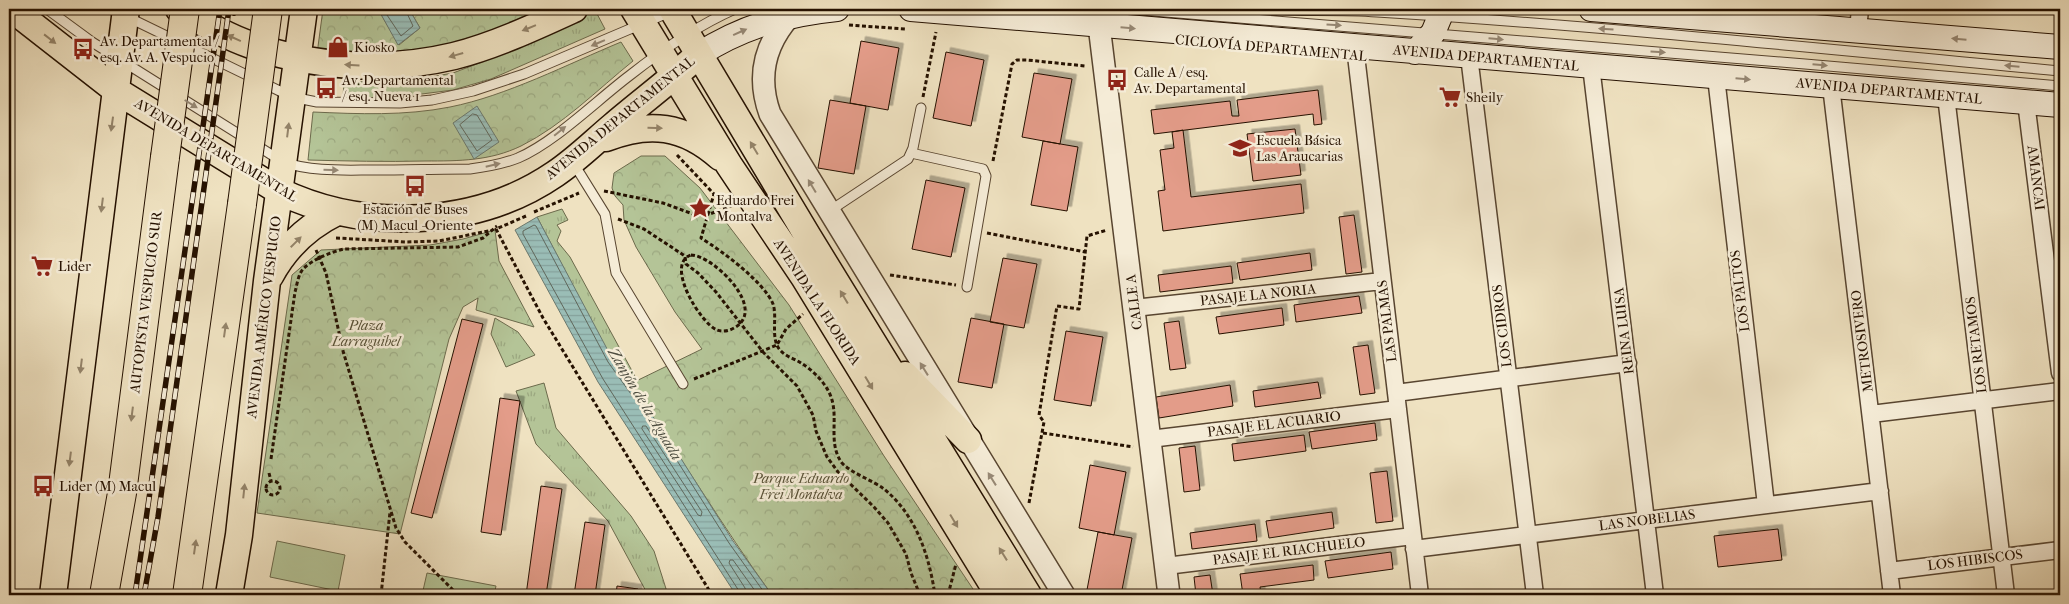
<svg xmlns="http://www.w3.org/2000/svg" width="2069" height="604" viewBox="0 0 2069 604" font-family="'IM FELL French Canon',serif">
  <defs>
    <pattern id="grass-tufts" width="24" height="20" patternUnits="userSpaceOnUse" patternTransform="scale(1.25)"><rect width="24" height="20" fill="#b4c497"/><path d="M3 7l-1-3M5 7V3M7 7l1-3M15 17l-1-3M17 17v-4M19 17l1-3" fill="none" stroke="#9ba780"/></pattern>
    <pattern id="park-crowns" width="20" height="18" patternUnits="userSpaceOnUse" patternTransform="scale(1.25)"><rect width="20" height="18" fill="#b4c497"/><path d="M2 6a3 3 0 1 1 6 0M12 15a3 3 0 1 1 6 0" fill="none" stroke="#9ba780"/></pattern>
    <pattern id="water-rules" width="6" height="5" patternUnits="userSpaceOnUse" patternTransform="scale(1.25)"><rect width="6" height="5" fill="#9abdb6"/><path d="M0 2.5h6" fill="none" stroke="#85a19b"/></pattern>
    <filter id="shadow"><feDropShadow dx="4.5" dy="-4.5" stdDeviation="0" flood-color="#0004"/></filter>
  </defs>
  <rect width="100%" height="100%" fill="#efe2c1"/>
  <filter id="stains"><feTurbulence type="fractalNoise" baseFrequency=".004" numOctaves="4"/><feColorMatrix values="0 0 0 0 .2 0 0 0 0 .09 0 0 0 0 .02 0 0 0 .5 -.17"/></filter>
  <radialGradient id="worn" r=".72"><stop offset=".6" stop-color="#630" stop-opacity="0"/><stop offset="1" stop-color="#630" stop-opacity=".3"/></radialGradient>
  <path fill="url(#grass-tufts)" stroke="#6c6a4c" d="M595 10 605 29 491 79 453 90 383 99 343 97 344 82 407 81 453 73 482 62 529 37Z
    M562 209 568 220 557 225 561 231 557 241 570 257 637 380 630 384 612 360 537 217Z
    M495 318 518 332 535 355 506 367 491 334Z
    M544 383 556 428 631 516 654 551 668 595H648L608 521 536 444 516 391Z"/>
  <path fill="url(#park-crowns)" stroke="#6c6a4c" d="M323 9H378L399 45 420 28 409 9H548C506 31 452 47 405 53 376 56 346 53 317 54Z
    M621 42 633 61C597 90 563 125 521 146 490 161 459 161 425 161 386 162 347 161 308 160L313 112C358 114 405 116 450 107 506 96 568 64 621 42Z
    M641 156H665L700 188 789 305 884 456 977 595H772C722 526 679 453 630 384L702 349 675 312 636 247 624 220 623 205 615 196 612 188 614 173Z
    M495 230 499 261 534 327 476 310 478 298 463 307 449 339 400 534 257 513 292 275 321 250 430 245 463 239Z"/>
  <path fill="#b4c497" stroke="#6c6a4c" d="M277 541 345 555 338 591 270 577Z
    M427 573 496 586 494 595H422Z"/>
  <path fill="url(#water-rules)" stroke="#6b786d" d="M378 9H409L420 28 398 45Z
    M477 106 499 142 474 159 453 123Z
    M537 217 613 360 668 438 733 541 772 595H736L598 382 515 230Z"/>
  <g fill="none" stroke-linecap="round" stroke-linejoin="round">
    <path stroke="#60675b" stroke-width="1" d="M383 9 401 36 413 26 405 9
      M473 114 477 115 492 140 477 151 460 125Z
      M643 426H646L702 512 701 516 698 515 642 429Z
      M740 595 739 591 603 379 523 234V231L534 225 536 226 608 362 664 440 729 543 766 595
      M747 595 745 588 729 563 730 560H733L758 595"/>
  </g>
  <path fill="#e39c89" stroke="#251100" filter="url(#shadow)" d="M861 41 899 48 888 110 850 103Z
    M946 52 984 60 971 126 933 118Z
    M1034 73 1072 79 1060 144 1022 137Z
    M1318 90 1322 124 1314 125 1313 114 1154 134 1151 110 1230 101 1232 116H1239L1237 100Z
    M830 100 866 106 854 174 818 168Z
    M1295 129 1301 175 1253 181 1247 134Z
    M1183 130 1191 197 1301 184 1304 213 1163 231 1158 191 1165 190 1160 150 1174 148 1172 132Z
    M1043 141 1078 147 1067 211 1031 205Z
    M926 180 965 188 951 257 912 249Z
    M1354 215 1362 272 1346 274 1339 217Z
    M1310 253 1312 270 1240 280 1237 263Z
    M1003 258 1037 264 1024 328 990 322Z
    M1231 266 1233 283 1160 292 1158 275Z
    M1359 296 1362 313 1296 322 1294 305Z
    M1282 308 1284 325 1219 334 1216 317Z
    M971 318 1004 324 992 388 958 382Z
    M462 319 483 324 432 518 411 513Z
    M1179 321 1186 368 1170 370 1164 323Z
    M1066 331 1103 337 1091 406 1054 400Z
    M1368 345 1375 393 1360 395 1353 347Z
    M1318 382 1321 398 1255 407 1253 391Z
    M1230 385 1233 406 1159 418 1156 397Z
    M500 398 520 401 501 535 481 532Z
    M1375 423 1377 440 1312 449 1309 432Z
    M1304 435 1306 451 1234 461 1232 444Z
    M1195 446 1200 490 1184 492 1179 448Z
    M1090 465 1126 472 1114 535 1079 528Z
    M1387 471 1393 521 1376 523 1370 473Z
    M541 486 562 489 546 595H526Z
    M1332 512 1334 528 1269 538 1266 521Z
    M585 522 605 525 595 595H574Z
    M1255 524 1257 541 1192 549 1190 533Z
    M1778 529 1782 560 1718 567 1714 536Z
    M1098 532 1132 538 1121 595H1086Z
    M1391 552 1393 569 1328 578 1325 561Z
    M1313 565 1314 580 1260 587 1261 595H1243L1240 574Z
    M1210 575 1213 595H1196L1194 577Z
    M617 586 638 589 637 595H616Z"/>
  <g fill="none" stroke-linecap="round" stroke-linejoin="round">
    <g stroke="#584530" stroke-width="11">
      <path id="service" d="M47 9 92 42 283 162C312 172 344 170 374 170 406 170 438 169 470 169 486 167 503 164 518 158 555 142 596 101 629 76 662 50 696 26 735 9
        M111 9 292 97 317 102 400 103 432 100 473 91 524 74 670 12
        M1129 9 1805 64 2060 86
        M1256 9C1296 12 1337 9 1377 12 1605 26 1833 50 2060 71
        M911 153 983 169 986 176 967 287
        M574 164 605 214 616 273 683 384
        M828 212 908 159 913 148 921 108"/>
    </g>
    <g stroke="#584530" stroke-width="19">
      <path id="minor" d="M1858 30 1860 9
        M1355 47 1420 595
        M1469 56 1535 595
        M1591 66 1655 595
        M1716 77 1766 505
        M1831 86 1892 595
        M1946 96 2006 595
        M2026 102 2060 373
        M1134 308 1382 281
        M1396 393 1628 363
        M1871 414 2060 391
        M1150 439 1398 409
        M1414 549 1880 491
        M1166 566 1413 536
        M1889 571 2060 550"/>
    </g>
    <g stroke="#584530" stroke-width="24">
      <path id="tertiary" d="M1097 9 1169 595
        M790 16C764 45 757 78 770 114L1064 595"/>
    </g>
    <g stroke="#251100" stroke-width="26">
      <path id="secondary" d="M911 9 2060 105
        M1591 9 2060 47
        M1415 52 1433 33 1443 9
        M698 55C741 27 786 14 837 9"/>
    </g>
    <g stroke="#251100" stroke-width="29">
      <path id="primary" d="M12 9 117 91 279 191C364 232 476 228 555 174 576 160 594 142 613 126 641 102 671 80 698 55
        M179 9C202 22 225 36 251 45 315 68 388 72 454 56 494 46 537 26 574 9
        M634 9 729 165 804 277 999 595
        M672 9 807 235 1028 595
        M606 138C649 121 684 125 720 157
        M270 276C285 248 308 226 337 212
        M905 375 968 440
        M53 595 126 9
        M229 595 239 535 267 281 304 9"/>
    </g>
    <g stroke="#251100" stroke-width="30">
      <path id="motorway" d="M104 595 122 493 165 157
        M187 595 242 204"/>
    </g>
    <path stroke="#251100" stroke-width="3" stroke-dasharray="4 2.5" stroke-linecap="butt" d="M234 16V9
      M849 25 905 29
      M923 97 936 32
      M677 155 714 194 701 238C722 251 764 282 773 304 778 318 769 341 782 352 787 357 795 359 801 363 814 371 828 385 832 400 838 421 828 444 842 463 851 473 872 480 884 489 916 515 929 555 935 595
      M993 161 1012 64 1017 60H1027L1085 66
      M604 191 663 203 693 214 707 215 731 206
      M534 212 579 193
      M526 216 496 229 543 318 712 595
      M618 219 644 229 685 256 686 264 698 273 716 292 763 352 797 386 813 415 816 431 827 457 838 472 874 507 888 523 906 554 911 573 920 595
      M987 233 1085 252
      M336 238 406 242 439 241 493 230
      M316 250 326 273 343 351 396 528 405 542 458 595
      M691 255C713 255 771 311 732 329 728 331 722 332 717 330 701 324 664 264 691 255Z
      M890 275 956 285
      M694 379 777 345 786 329 803 314
      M1043 433 1133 447
      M271 459 295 292C297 285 298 275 303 269 313 259 331 252 344 249L458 247 483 238 497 226
      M269 473 271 481
      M266 488a7 7 0 1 1 14 0a7 7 0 1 1-14 0Z
      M1029 503 1044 422 1039 415 1057 306 1079 309 1087 236 1107 230
      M381 595 390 512
      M948 595 956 564"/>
    <use href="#service" stroke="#f5ecd7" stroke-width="9"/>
    <use href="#minor" stroke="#f5ecd7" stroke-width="16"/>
    <use href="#tertiary" stroke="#f5ecd7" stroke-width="21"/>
    <use href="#secondary" stroke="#f5ecd7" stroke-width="24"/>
    <use href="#primary" stroke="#efe2c1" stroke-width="26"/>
    <use href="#motorway" stroke="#efe2c1" stroke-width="28"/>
    <g stroke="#251100" stroke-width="5.5">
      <path id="rail" d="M135 595 220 9
        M144 595 158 517 229 9"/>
    </g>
    <use href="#rail" stroke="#f5ecd7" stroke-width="4" stroke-dasharray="11" stroke-linecap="butt"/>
    <g stroke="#251100" stroke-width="30" stroke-linecap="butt">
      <path id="motorway-bridge" d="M165 157 185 9
        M242 204 268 9"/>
    </g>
    <use href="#motorway-bridge" stroke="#efe2c1" stroke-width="28"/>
  </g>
  <defs><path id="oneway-solid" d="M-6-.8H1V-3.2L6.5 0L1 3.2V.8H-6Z" transform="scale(1.25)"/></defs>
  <g fill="#978976">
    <use href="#oneway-solid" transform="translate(1334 25) rotate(4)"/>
    <use href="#oneway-solid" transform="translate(1128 28) rotate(5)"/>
    <use href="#oneway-solid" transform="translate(1606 29) rotate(-176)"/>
    <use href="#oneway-solid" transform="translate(740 32) rotate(-24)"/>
    <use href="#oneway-solid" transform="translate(1496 39) rotate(5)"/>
    <use href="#oneway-solid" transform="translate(1959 39) rotate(-175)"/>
    <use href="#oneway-solid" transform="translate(598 43) rotate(157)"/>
    <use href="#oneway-solid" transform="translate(1658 52) rotate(4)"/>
    <use href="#oneway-solid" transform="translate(1820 65) rotate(5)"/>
    <use href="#oneway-solid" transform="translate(2012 66) rotate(-175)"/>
    <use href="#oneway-solid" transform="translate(1743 79) rotate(5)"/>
    <use href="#oneway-solid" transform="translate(191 104) rotate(32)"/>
    <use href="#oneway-solid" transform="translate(560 131) rotate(-39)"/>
    <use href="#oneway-solid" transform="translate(493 165) rotate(-13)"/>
    <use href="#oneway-solid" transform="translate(331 170) rotate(2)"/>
    <use href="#oneway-solid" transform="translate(812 186) rotate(-121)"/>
    <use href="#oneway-solid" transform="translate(924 369) rotate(-122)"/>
    <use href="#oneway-solid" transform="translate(992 479) rotate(-122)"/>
  </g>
  <g fill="#94846a">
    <use href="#oneway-solid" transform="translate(529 28) rotate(158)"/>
    <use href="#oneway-solid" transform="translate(234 38) rotate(-156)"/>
    <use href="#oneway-solid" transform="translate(50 39) rotate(38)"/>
    <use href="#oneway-solid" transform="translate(456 55) rotate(164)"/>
    <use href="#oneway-solid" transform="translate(352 65) rotate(-177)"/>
    <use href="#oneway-solid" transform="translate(112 124) rotate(98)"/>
    <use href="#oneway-solid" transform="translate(655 128) rotate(2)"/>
    <use href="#oneway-solid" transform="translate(288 130) rotate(-83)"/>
    <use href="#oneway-solid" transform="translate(754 148) rotate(-121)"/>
    <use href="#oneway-solid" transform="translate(102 205) rotate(97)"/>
    <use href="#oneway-solid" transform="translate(296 242) rotate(-45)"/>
    <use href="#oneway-solid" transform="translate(844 297) rotate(-121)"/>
    <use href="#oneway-solid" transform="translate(225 330) rotate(-82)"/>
    <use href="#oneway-solid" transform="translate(81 366) rotate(97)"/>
    <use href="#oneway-solid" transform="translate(869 383) rotate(59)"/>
    <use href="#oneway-solid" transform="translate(132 414) rotate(97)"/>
    <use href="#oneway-solid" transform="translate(70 459) rotate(97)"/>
    <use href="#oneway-solid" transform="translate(244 491) rotate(-84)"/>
    <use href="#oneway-solid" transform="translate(954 521) rotate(59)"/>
    <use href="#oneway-solid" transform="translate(195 547) rotate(-82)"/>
    <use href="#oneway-solid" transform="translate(1003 554) rotate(-122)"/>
  </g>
  <defs>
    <g id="shop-bare" transform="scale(1.725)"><path d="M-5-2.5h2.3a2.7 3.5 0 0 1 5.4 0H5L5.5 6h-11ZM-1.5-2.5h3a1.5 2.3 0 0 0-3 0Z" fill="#8f2418" stroke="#f5ecd7" stroke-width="2.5" paint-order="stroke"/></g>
    <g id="bus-bare" transform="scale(1.725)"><path d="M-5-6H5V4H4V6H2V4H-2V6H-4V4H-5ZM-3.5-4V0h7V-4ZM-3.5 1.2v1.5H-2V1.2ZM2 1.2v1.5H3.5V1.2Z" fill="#8f2418" stroke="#f5ecd7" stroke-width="2.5" paint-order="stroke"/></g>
    <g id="supermarket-bare" transform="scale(1.725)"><path d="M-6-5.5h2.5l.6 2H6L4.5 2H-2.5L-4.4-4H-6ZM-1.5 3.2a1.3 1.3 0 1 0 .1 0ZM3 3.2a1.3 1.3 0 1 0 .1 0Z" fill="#8f2418" stroke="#f5ecd7" stroke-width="2.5" paint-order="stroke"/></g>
    <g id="school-bare" transform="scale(1.725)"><path d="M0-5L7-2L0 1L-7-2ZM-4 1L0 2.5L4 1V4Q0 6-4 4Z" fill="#8f2418" stroke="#f5ecd7" stroke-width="2.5" paint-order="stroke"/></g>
    <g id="sight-bare" transform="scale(1.725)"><path d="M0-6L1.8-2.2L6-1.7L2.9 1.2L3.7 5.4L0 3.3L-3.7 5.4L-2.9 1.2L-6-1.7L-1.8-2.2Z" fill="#8f2418" stroke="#f5ecd7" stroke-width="2.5" paint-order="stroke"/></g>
  </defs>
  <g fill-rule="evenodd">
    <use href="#shop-bare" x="338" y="47"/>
    <use href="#bus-bare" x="83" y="49"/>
    <use href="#bus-bare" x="1117" y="80"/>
    <use href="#bus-bare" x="326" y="88"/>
    <use href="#supermarket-bare" x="1450" y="97"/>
    <use href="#school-bare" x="1240" y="148"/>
    <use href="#bus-bare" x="415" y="186"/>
    <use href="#sight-bare" x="700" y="208"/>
    <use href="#supermarket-bare" x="42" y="266"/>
    <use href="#bus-bare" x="43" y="486"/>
  </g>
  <g text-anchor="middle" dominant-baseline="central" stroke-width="5" stroke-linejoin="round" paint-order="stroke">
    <g font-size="14" fill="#251100" stroke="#f5ecd7" text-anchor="start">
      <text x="100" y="41">Av. Departamental /<tspan x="100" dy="16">esq. Av. A. Vespucio</tspan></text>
      <text x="354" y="47">Kiosko</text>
      <text x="1134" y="72">Calle A / esq.<tspan x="1134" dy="16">Av. Departamental</tspan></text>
      <text x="342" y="80">Av. Departamental<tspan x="342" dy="16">/ esq. Nueva 1</tspan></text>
      <text x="1466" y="97">Sheily</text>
      <text x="1256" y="140">Escuela Básica<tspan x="1256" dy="16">Las Araucarias</tspan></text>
      <text x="716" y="200">Eduardo Frei<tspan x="716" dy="16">Montalva</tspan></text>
      <text x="415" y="209" text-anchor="middle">Estación de Buses<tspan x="415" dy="16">(M) Macul -Oriente</tspan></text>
      <text x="58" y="266">Lider</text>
      <text x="59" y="486">Lider (M) Macul</text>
    </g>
    <g font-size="14" fill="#251100" stroke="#f5ecd7">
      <text transform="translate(1271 48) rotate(5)">CICLOVÍA DEPARTAMENTAL</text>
      <text transform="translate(1486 58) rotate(5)">AVENIDA DEPARTAMENTAL</text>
      <text transform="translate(1889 91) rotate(5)">AVENIDA DEPARTAMENTAL</text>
      <text transform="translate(620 118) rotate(-39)">AVENIDA DEPARTAMENTAL</text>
      <text transform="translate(216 150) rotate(31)">AVENIDA DEPARTAMENTAL</text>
      <text transform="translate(2036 178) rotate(83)">AMANCAI</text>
      <text transform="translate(1740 291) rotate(-97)">LOS PALTOS</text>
      <text transform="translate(1258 295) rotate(-6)">PASAJE LA NORIA</text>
      <text transform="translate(146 302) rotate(-83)">AUTOPISTA VESPUCIO SUR</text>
      <text transform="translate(817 302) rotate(57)">AVENIDA LA FLORIDA</text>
      <text transform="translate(1134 302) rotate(-97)">CALLE A</text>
      <text transform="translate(264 317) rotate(-83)">AVENIDA AMÉRICO VESPUCIO</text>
      <text transform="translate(1387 321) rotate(-97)">LAS PALMAS</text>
      <text transform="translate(1502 326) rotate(-97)">LOS CIDROS</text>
      <text transform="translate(1624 331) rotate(-97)">REINA LUISA</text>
      <text transform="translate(1862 341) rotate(-97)">METROSIVERO</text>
      <text transform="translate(1976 345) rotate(-97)">LOS RETAMOS</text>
      <text transform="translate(1274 424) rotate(-7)">PASAJE EL ACUARIO</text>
      <text transform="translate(1647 520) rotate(-7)">LAS NOBELIAS</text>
      <text transform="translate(1289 551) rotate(-7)">PASAJE EL RIACHUELO</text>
      <text transform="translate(1975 560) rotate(-7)">LOS HIBISCOS</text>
    </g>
    <g font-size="14" font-style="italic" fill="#575035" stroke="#f5ecd7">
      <text x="366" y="325">Plaza<tspan x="366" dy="16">Larraguibel</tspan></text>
      <text x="801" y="478">Parque Eduardo<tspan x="801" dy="16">Frei Montalva</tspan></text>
    </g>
    <g font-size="15" font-style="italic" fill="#4e4d40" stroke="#f5ecd7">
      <text transform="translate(645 404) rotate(59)">Zanjón de la Aguada</text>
    </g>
  </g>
  <rect width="2069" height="604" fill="none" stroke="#efe2c1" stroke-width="30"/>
  <rect x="10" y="10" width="2049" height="584" fill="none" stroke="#251100" stroke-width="2.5"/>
  <rect x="15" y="15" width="2039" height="574" fill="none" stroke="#251100"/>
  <rect width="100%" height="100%" filter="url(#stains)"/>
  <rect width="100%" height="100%" fill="url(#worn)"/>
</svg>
